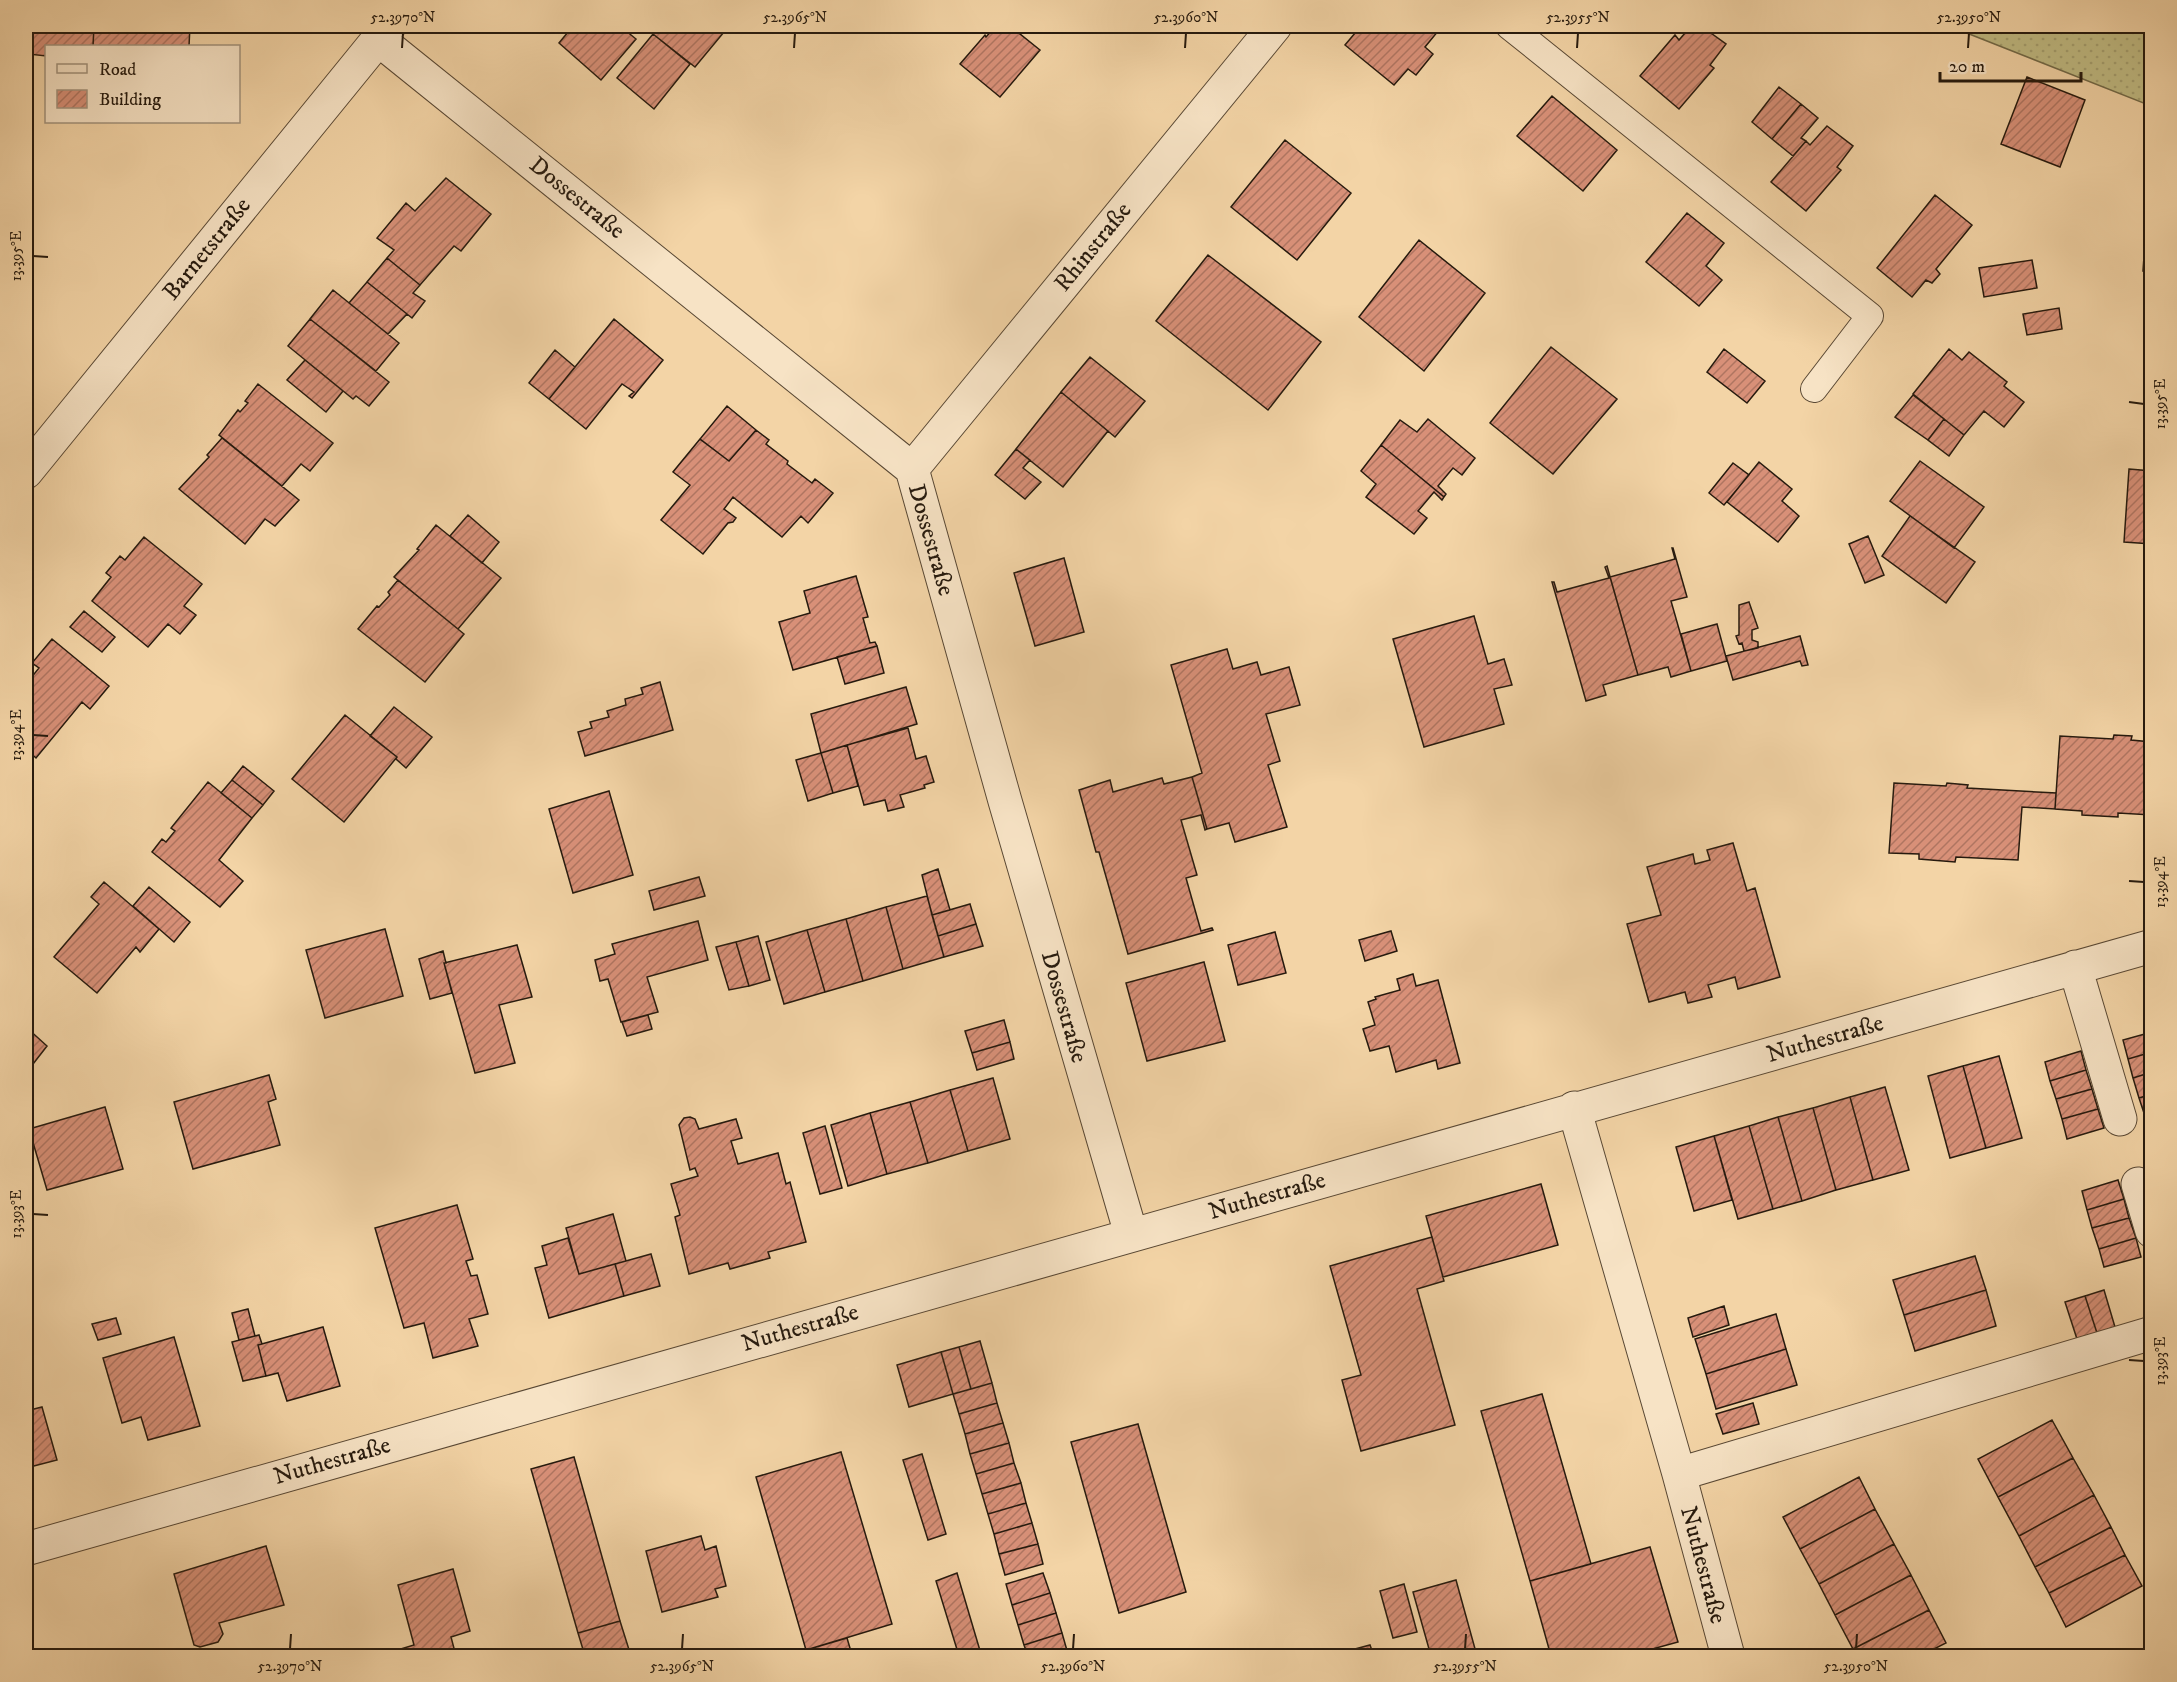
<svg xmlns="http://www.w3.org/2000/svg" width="2177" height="1682" viewBox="0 0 2177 1682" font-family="'IM FELL DW Pica',serif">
  <defs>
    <pattern id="grass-dots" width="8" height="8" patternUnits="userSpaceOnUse" patternTransform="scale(1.5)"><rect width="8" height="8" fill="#c0bb83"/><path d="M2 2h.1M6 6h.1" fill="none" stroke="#a5a070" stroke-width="1.8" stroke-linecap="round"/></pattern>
    <pattern id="building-hatch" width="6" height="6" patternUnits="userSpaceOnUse" patternTransform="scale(1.5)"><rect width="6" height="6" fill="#d89078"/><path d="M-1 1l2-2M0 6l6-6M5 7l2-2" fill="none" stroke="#af7561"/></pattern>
  </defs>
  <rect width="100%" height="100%" fill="#f3d4a6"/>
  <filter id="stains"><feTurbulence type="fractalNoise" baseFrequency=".00333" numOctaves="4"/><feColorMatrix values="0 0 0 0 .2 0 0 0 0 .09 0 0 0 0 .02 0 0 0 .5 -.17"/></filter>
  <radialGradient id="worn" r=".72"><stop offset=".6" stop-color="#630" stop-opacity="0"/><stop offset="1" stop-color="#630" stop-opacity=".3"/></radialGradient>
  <path fill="url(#grass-dots)" stroke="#736a48" stroke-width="1.5" d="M1949 26H2141L2151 30V106Z"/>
  <path fill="url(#building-hatch)" stroke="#261a0e" stroke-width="1.5" d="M26 26H94L93 46H46V56L29 54V58H26Z
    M94 26H190L189 46H93Z
    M573 26H620L636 39 601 80 559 43Z
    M660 26H729L695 67 653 34Z
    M996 26H1010L1040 50 1000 97 960 64 985 35 986 37Z
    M1361 26H1433L1439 30 1425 47 1433 54 1416 75 1408 69 1394 85 1345 45Z
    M1691 26H1701L1726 44 1710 65 1714 68 1679 109 1640 76 1675 35 1679 40Z
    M653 34 690 64 654 109 617 78Z
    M2027 77 2085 100 2060 167 2001 144Z
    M1779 87 1801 104 1772 139 1752 122Z
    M1552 96 1617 150 1583 191 1517 136Z
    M1801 104 1818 118 1801 138 1806 141 1793 156 1772 139Z
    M1827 126 1853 146 1837 167 1841 170 1806 211 1771 182 1806 141 1810 145Z
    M1285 140 1351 193 1297 260 1231 207Z
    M446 178 491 214 461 251 454 246 420 285 387 258 394 250 377 238 406 203 415 211Z
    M1935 195 1972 225 1936 269 1940 274 1932 283 1926 280 1912 297 1877 268Z
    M2148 198H2152V271H2143Z
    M1687 213 1724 243 1706 266 1722 280 1699 306 1646 262Z
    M1419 240 1485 293 1424 371 1359 317Z
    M1208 255 1321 342 1268 410 1156 321Z
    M387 258 420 285 413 293 425 301 412 318 367 282Z
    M2032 260 2037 288 1984 297 1979 268Z
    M367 282 407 314 388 334 349 303Z
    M333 290 399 343 376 371 310 319Z
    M2059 308 2062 329 2027 335 2023 314Z
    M310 319 389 382 369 406 356 396 353 399 288 346Z
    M614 319 663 360 632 398 629 396 634 392 622 384 586 429 549 399Z
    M1551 347 1617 399 1553 474 1490 423Z
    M1724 349 1765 381 1747 403 1707 372Z
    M1949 349 1962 360 1969 352 2007 382 2004 386 2024 402 2004 427 1984 411 1964 435 1913 394Z
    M555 350 575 367 549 399 529 383Z
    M1090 357 1145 401 1115 437 1061 392Z
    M305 360 343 391 326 412 287 380Z
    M258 384 333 443 310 471 301 464 282 486 219 435 238 410 240 412 248 403 245 401Z
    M1061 392 1108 431 1063 487 1016 449Z
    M1913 395 1944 419 1928 440 1895 417Z
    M727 406 756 430 729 461 700 439Z
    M1428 419 1475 458 1462 475 1453 468 1438 486 1446 494 1444 497 1381 445 1400 420 1417 432Z
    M1944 419 1964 435 1949 456 1928 440Z
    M756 430 769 440 766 444 788 461 787 464 812 483 815 479 833 493 808 523 801 516 782 537 733 497 724 509 736 518 733 522 728 523 703 554 661 520 690 485 673 472 700 439 729 461Z
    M222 438 299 500 275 526 265 519 245 544 179 489 209 457 207 455Z
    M1381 445 1444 497 1442 500 1434 492 1418 511 1427 518 1414 534 1366 497 1376 484 1361 471Z
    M1016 449 1030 460 1023 468 1041 482 1025 499 995 475Z
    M1920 461 1984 507 1954 548 1890 501Z
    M1759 462 1792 489 1782 501 1799 516 1778 542 1727 502Z
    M1733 463 1749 475 1724 505 1709 493Z
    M2129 469 2152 471V544L2124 542Z
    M468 515 499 542 482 563 450 536Z
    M1910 516 1975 562 1946 603 1882 556Z
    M436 525 501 578 458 629 394 577 419 550 417 549Z
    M1868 536 1884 575 1865 583 1849 544Z
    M144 537 202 584 184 606 196 615 180 634 168 624 148 647 92 601 111 577 106 573 120 556 125 560Z
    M1672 548H1673L1687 597 1671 601 1691 671 1671 677 1668 667 1638 675 1610 577 1675 559Z
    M1064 558 1084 632 1035 646 1014 573Z
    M1607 566 1638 675 1603 685 1606 695 1586 701 1552 582H1554L1557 592 1609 578 1605 567Z
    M856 576 868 617 863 618 870 643 875 642 877 646 793 670 779 622 810 613 804 591Z
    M398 580 464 634 425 682 358 629 377 606 379 607 390 595 388 592Z
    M1749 602 1758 628 1752 630V640L1758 642V648L1744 651 1742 643 1739 644 1736 636 1739 635V605Z
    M84 611 115 637 102 652 70 627Z
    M1474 616 1488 664 1504 659 1512 685 1494 689 1504 724 1424 747 1393 639Z
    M1717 624 1727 661 1691 671 1681 634Z
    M1800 636 1808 665 1802 666 1800 661 1733 680 1726 656Z
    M52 639 109 686 90 709 82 702 36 758 26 749V684L39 668 32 663Z
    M877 646 884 673 845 684 837 657Z
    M1227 649 1233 669 1257 662 1261 675 1289 667 1300 705 1266 714 1280 761 1268 765 1287 827 1235 842 1229 823 1207 829 1192 777 1202 773 1171 665Z
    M660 682 673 730 585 756 578 732 592 728 590 722 609 717 607 711 626 705 625 699 643 694 641 688Z
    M906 687 917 724 821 753 811 714Z
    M394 707 432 737 406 768 396 759 397 757 370 736Z
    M345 715 397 757 344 822 292 779Z
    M908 728 916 759 926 756 934 782 924 785 925 788 900 795 904 807 888 811 885 800 864 805 847 745Z
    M2114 735 2132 736 2131 740 2152 742V815L2118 813V817L2082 815V811L2055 809 2060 736 2113 739Z
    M847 745 858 786 833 793 821 753Z
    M821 753 833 793 808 801 796 760Z
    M243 766 274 791 263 805 232 780Z
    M1192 777 1207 829 1205 830 1201 815 1181 820 1197 875 1186 878 1201 931 1212 928 1213 930 1128 954 1099 852H1096L1079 790 1110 780 1113 792 1162 778 1164 784Z
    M232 780 263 805 252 818 221 793Z
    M208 782 252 818 219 860 243 881 220 907 152 852 162 839 166 842 175 831 171 828Z
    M1894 783 1946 786 1947 783 1968 785 1967 788 2056 793 2055 809 2022 807 2018 860 1956 857 1955 862 1919 859V854L1889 853Z
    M609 791 633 875 573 893 549 809Z
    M1733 843 1747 891 1755 888 1780 977 1738 989 1735 977 1708 985 1712 997 1688 1003 1685 992 1649 1002 1627 924 1661 915 1647 867 1693 854 1695 864 1710 860 1707 850Z
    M938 869 950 910 932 915 922 875Z
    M699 877 705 896 654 910 649 891Z
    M104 882 159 929 140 952 136 947 97 993 54 957 99 904 91 897Z
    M149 887 190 922 174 942 133 906Z
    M927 896 944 957 903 969 886 907Z
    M970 904 976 924 938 936 932 915Z
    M886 907 903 969 863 981 846 919Z
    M846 919 863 981 825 992 807 930Z
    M698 921 708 960 647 977 658 1012 621 1022 608 979 600 981 595 960 615 954 612 944Z
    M976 924 983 946 944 957 938 936Z
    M385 929 403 996 325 1018 306 950Z
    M807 930 825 992 784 1004 766 942Z
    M1391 931 1397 951 1365 961 1359 940Z
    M1275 932 1286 973 1238 985 1228 945Z
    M758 936 770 980 749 986 736 942Z
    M736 942 749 986 729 990 716 947Z
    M517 945 532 997 499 1005 515 1063 475 1073 444 963Z
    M443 951 446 963H444L452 993 430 999 419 959Z
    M1204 962 1225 1041 1147 1061 1126 983Z
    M1413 974 1416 986 1438 980 1460 1063 1438 1069 1436 1060 1396 1072 1389 1046 1370 1051 1363 1029 1375 1025 1368 1002 1376 999 1375 997 1400 990 1397 979Z
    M648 1015 652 1029 627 1036 622 1022Z
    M1004 1020 1010 1042 972 1053 965 1031Z
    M26 1027 47 1046 26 1073Z
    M2152 1032V1052L2128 1059 2123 1040Z
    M1010 1042 1014 1059 977 1070 972 1053Z
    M2081 1051 2086 1070 2050 1081 2045 1062Z
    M2152 1052V1072L2133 1078 2128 1059Z
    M1999 1056 2022 1138 1986 1148 1963 1066Z
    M1963 1066 1986 1148 1950 1158 1928 1076Z
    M2086 1070 2092 1089 2056 1099 2050 1081Z
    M2152 1072V1094L2139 1098 2133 1078Z
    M269 1075 276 1099 268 1102 280 1145 193 1169 174 1102Z
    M993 1078 1010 1139 968 1151 950 1090Z
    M1885 1087 1909 1170 1873 1180 1850 1097Z
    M2092 1089 2098 1109 2062 1119 2056 1099Z
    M950 1090 968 1151 928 1163 910 1102Z
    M2152 1094V1114L2145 1116 2139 1098Z
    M1850 1097 1873 1180 1836 1190 1813 1108Z
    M910 1102 928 1163 887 1174 870 1113Z
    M105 1107 123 1169 47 1190 29 1129Z
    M1813 1108 1836 1190 1802 1201 1778 1117Z
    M2098 1109 2104 1128 2067 1139 2062 1119Z
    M870 1113 887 1174 848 1186 831 1125Z
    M690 1117 695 1119 699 1129 736 1119 742 1138 731 1141 738 1164 778 1153 786 1184 790 1182 806 1242 768 1252 770 1258 730 1269 728 1263 689 1274 675 1217 680 1215 671 1184 698 1176 695 1168 690 1170 679 1125 684 1118Z
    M1778 1117 1802 1201 1773 1209 1749 1126Z
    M825 1126 842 1188 820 1194 803 1133Z
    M1749 1126 1773 1209 1738 1219 1714 1136Z
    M1714 1136 1732 1200 1694 1211 1676 1147Z
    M2118 1180 2124 1199 2087 1210 2082 1191Z
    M1541 1184 1558 1245 1443 1277 1426 1216Z
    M2124 1199 2129 1218 2092 1228 2087 1210Z
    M457 1205 473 1259 466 1261 471 1276 477 1275 488 1314 469 1319 478 1346 433 1358 424 1323 404 1328 375 1228Z
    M613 1214 626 1261 579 1274 566 1228Z
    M2129 1218 2136 1238 2099 1249 2092 1228Z
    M1432 1237 1444 1281 1417 1289 1455 1425 1361 1451 1342 1380 1361 1375 1330 1266Z
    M568 1238 579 1274 615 1264 624 1296 549 1318 535 1268 547 1265 542 1246Z
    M2136 1238 2141 1257 2104 1267 2099 1249Z
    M651 1254 660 1286 624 1296 615 1264Z
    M1975 1256 1986 1290 1904 1315 1893 1280Z
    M1986 1290 1996 1326 1915 1351 1904 1315Z
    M2104 1290 2115 1327 2097 1333 2085 1296Z
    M2085 1296 2097 1333 2077 1339 2065 1302Z
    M1724 1306 1729 1325 1693 1337 1688 1318Z
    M248 1309 255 1336 239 1340 232 1313Z
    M1776 1314 1786 1349 1706 1374 1695 1339Z
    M116 1318 121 1334 98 1340 92 1324Z
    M323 1327 340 1386 287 1401 278 1373 266 1376 258 1345Z
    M259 1335 262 1344 258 1345 266 1376 243 1381 232 1342Z
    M174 1337 200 1426 148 1440 141 1417 122 1423 103 1358Z
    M980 1341 992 1383 971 1389 959 1347Z
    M959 1347 971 1389 953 1394 941 1352Z
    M1786 1349 1797 1385 1716 1409 1706 1374Z
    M941 1352 953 1394 909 1407 897 1365Z
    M992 1383 997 1403 959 1414 953 1394Z
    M1542 1394 1591 1564 1530 1581 1481 1411Z
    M997 1403 1003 1423 965 1434 959 1414Z
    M1753 1403 1759 1424 1723 1434 1716 1414Z
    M42 1407 57 1460 26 1468V1411Z
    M2052 1420 2073 1458 1998 1497 1978 1459Z
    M1003 1423 1009 1443 970 1454 965 1434Z
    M1138 1424 1186 1592 1119 1613 1071 1442Z
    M1009 1443 1014 1463 976 1474 970 1454Z
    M841 1452 892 1624 806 1650 756 1477Z
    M922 1454 946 1534 928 1540 903 1460Z
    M574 1457 620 1621 578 1633 531 1469Z
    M2073 1458 2094 1495 2019 1536 1998 1497Z
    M1014 1463 1021 1483 982 1494 976 1474Z
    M1859 1477 1875 1509 1800 1549 1783 1517Z
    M1021 1483 1026 1503 988 1514 982 1494Z
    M2094 1495 2111 1527 2035 1567 2019 1536Z
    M1026 1503 1032 1523 994 1534 988 1514Z
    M1875 1509 1894 1544 1819 1584 1800 1549Z
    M1032 1523 1038 1544 999 1554 994 1534Z
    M2111 1527 2125 1555 2049 1593 2035 1567Z
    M701 1536 705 1550 716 1546 726 1586 715 1589 718 1597 662 1612 646 1551Z
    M1038 1544 1043 1564 1005 1575 999 1554Z
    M1894 1544 1911 1575 1835 1615 1819 1584Z
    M266 1546 284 1605 219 1623 223 1634 218 1642 200 1647 194 1645 174 1574Z
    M1650 1547 1678 1642 1627 1656H1551L1530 1581Z
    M2125 1555 2142 1586 2066 1627 2049 1593Z
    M453 1569 470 1631 451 1637 456 1656H395L394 1651 414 1645 398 1585Z
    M957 1573 981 1654 972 1656H959L936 1581Z
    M1043 1573 1050 1593 1012 1605 1006 1584Z
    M1911 1575 1929 1610 1853 1649 1835 1615Z
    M1456 1580 1477 1656H1431L1413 1592Z
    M1404 1584 1417 1632 1393 1638 1380 1591Z
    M1050 1593 1056 1613 1018 1625 1012 1605Z
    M1929 1610 1946 1643 1920 1656H1857L1853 1649Z
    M1056 1613 1062 1633 1024 1645 1018 1625Z
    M620 1621 631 1656H582H585L578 1633Z
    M1062 1633 1068 1654 1058 1656H1028L1024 1645Z
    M847 1638 852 1655 846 1656H808L806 1650Z
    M1370 1645 1374 1656H1329Z"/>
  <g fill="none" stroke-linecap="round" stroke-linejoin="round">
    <g stroke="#594834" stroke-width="28">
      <path id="service" d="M1509 26 1870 316 1814 389"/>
    </g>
    <g stroke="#594834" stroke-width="35">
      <path id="minor" d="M378 39 912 469 1005 801 1131 1234
        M912 469 1275 26
        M2075 967 2120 1119
        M1574 1108 1679 1474 2152 1333
        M2138 1184 2152 1231
        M1679 1474 1728 1656
        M26 1549 2152 946"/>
    </g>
    <g stroke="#594834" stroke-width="35">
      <path id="tertiary" d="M26 472 389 26"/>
    </g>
    <use href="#service" stroke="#f7e3c5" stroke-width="26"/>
    <use href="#minor" stroke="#f7e3c5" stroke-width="33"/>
    <use href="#tertiary" stroke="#f7e3c5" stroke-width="33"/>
  </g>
  <path fill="none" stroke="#261a0e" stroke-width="2" d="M402 48 403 33M794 48 795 33M1185 48 1186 33M1577 48 1578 33M1968 48 1969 33M33 256 48 257M2129 402 2144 404M33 735 48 736M2129 881 2144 882M33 1214 48 1215M2129 1360 2144 1361M290 1649 291 1634M682 1649 683 1634M1073 1649 1074 1634M1465 1649 1466 1634M1856 1649 1857 1634"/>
  <g text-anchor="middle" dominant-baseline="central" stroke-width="6" stroke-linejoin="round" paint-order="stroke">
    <g font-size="24" fill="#261a0e" stroke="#f7e3c5">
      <text transform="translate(577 198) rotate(39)">Dossestraße</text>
      <text transform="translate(1093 247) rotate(-51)">Rhinstraße</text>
      <text transform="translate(207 249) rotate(-51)">Barnetstraße</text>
      <text transform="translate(931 540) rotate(74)">Dossestraße</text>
      <text transform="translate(1064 1007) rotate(74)">Dossestraße</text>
      <text transform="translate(1825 1039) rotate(-16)">Nuthestraße</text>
      <text transform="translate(1267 1196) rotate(-16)">Nuthestraße</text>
      <text transform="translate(800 1328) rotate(-16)">Nuthestraße</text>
      <text transform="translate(332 1461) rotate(-16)">Nuthestraße</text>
      <text transform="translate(1703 1565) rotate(75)">Nuthestraße</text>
    </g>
  </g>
  <rect width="2177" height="1682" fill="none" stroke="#f3d4a6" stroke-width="66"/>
  <rect x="45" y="45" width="195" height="78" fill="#f7e3c5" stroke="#a3937c" stroke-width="1.5"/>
  <rect x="57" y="64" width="30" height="9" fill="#f7e3c5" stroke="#a3937c" stroke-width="1.5"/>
  <text x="99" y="75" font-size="18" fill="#261a0e">Road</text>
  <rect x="57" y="90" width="30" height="18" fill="url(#building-hatch)" stroke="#a3937c" stroke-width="1.5"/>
  <text x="99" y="105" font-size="18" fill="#261a0e">Building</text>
  <path d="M1940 72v9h141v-9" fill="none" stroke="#261a0e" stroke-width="3"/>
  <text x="1949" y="72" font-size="18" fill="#261a0e" stroke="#f7e3c5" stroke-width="4.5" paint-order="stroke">20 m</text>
  <rect x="33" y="33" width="2111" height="1616" fill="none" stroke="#261a0e" stroke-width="2"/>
  <g font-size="15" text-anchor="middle" fill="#261a0e">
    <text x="403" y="22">52.3970°N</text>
    <text x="795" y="22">52.3965°N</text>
    <text x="1186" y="22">52.3960°N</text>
    <text x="1578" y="22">52.3955°N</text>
    <text x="1969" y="22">52.3950°N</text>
    <text transform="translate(16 256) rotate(-90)" y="5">13.395°E</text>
    <text transform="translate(2160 404) rotate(-90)" y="5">13.395°E</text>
    <text transform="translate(16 735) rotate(-90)" y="5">13.394°E</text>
    <text transform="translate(2160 882) rotate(-90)" y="5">13.394°E</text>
    <text transform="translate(16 1214) rotate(-90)" y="5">13.393°E</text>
    <text transform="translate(2160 1361) rotate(-90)" y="5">13.393°E</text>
    <text x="290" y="1671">52.3970°N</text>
    <text x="682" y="1671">52.3965°N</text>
    <text x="1073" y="1671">52.3960°N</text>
    <text x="1465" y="1671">52.3955°N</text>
    <text x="1856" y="1671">52.3950°N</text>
  </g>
  <rect width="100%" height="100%" filter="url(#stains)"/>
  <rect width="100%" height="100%" fill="url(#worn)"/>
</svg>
